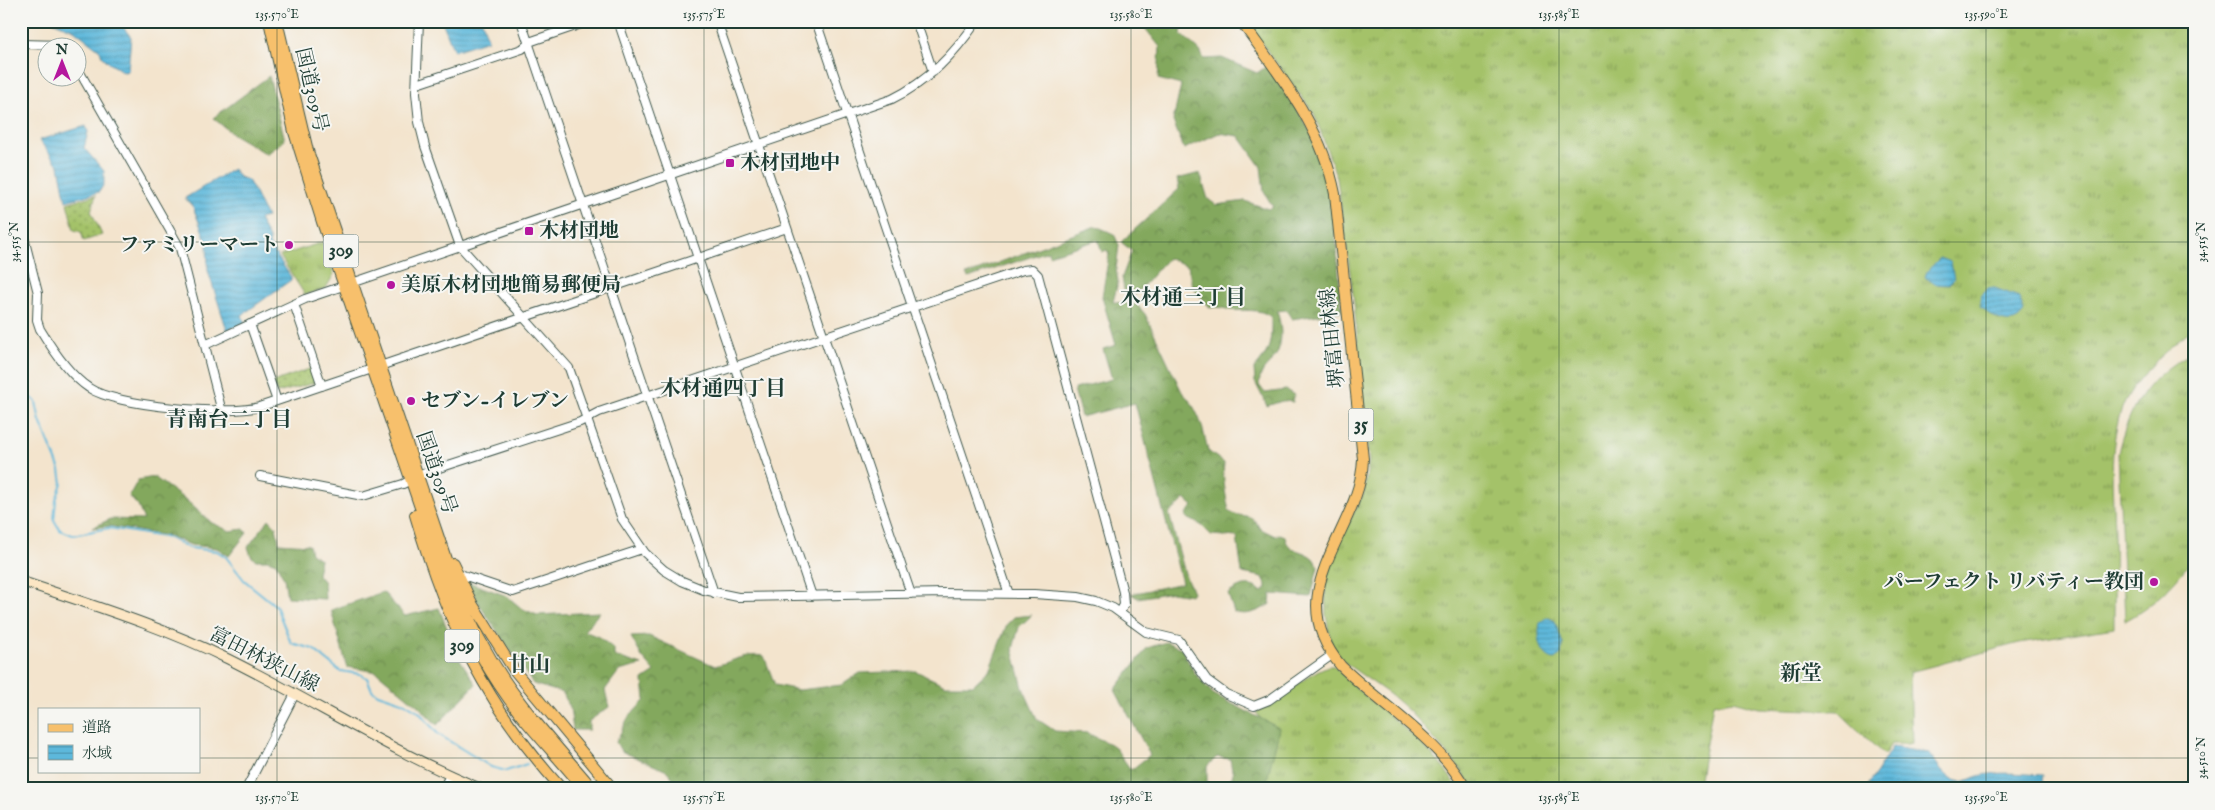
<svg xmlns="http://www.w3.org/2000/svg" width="2215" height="810" viewBox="0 0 2215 810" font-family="'IM FELL English','Noto Serif JP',serif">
  <defs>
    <pattern id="grass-tufts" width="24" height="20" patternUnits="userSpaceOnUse" patternTransform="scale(1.25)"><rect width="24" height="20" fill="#a4c269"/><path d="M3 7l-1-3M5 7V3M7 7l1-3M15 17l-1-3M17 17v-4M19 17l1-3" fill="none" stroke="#859f57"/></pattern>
    <pattern id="forest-crowns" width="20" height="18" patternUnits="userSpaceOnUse" patternTransform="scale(1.25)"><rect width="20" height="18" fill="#83a85d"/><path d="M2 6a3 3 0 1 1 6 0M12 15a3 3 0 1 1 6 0" fill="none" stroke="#6b8a4e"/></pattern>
    <pattern id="park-dots" width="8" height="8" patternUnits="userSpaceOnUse" patternTransform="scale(1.25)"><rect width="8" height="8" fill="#a4c269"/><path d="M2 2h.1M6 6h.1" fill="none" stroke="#859f57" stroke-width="1.8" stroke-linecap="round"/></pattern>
    <pattern id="water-rules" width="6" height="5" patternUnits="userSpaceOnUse" patternTransform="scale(1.25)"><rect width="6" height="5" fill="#5db8db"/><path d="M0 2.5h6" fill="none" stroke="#4c97b2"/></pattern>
  </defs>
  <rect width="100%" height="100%" fill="#f6f6f2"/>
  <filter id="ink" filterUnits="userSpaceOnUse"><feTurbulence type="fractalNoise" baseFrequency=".02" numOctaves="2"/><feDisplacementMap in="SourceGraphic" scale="10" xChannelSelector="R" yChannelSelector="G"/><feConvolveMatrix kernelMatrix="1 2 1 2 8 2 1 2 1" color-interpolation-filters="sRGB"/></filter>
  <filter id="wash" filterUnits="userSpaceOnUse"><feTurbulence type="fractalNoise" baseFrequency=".0096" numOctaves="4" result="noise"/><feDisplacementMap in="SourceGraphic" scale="20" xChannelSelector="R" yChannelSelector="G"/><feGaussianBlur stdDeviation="1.12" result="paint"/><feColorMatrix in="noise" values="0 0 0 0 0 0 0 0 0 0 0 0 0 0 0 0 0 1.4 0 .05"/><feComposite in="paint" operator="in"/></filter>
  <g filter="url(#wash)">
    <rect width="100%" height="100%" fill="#f3e4cd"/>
    <path fill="url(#grass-tufts)" stroke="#62804e" d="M1245 21H2194V328C2171 344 2129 384 2121 411 2108 450 2113 492 2114 533 2115 564 2114 597 2114 628L2019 643 1910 672 1912 744H1891L1884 755 1838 711 1759 708 1733 701 1713 704 1698 789H1473L1459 767 1410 712 1392 696 1341 660 1331 643 1326 615 1325 580 1338 543 1364 493 1369 461 1353 293 1337 178 1314 113Z
      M323 242 334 274 326 288 305 295 280 256Z
      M2194 352V557C2175 583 2154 606 2125 621L2118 453C2129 406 2149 374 2194 352Z
      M1328 666H1334C1373 708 1428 738 1458 789H1247L1269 730 1256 712 1317 671Z"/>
    <path fill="url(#forest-crowns)" stroke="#517248" d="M1143 21H1183L1181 34 1200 51 1204 59 1222 58 1257 73 1267 66C1284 90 1302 114 1315 141 1337 191 1336 257 1342 311L1292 319 1286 310 1277 311C1281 324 1283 338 1278 351 1271 368 1261 364 1259 385L1265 393 1286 390 1294 395 1293 402 1282 401 1267 406 1255 382 1254 369C1272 349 1271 342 1271 317 1259 307 1244 312 1230 310 1222 308 1219 306 1210 308L1193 287 1188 266 1168 258 1135 295 1124 290 1122 277 1132 251 1121 242 1179 189 1177 179 1200 173 1208 199 1216 205 1245 201 1268 209 1273 207 1264 192 1261 167 1239 136 1219 133 1184 149 1173 121 1181 85 1158 79 1160 47 1145 28Z
      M269 76 285 140 267 154 234 135 213 118Z
      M1096 226 1114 234 1119 245 1116 269 1118 282 1113 302 1137 305 1145 314 1182 392C1199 409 1203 428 1208 451L1224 463C1222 477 1226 497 1229 511 1242 520 1252 510 1259 528L1275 536 1280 534 1285 536C1287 552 1300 549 1310 556 1314 558 1316 563 1318 567L1311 597 1271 594 1270 604C1260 611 1246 617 1234 612L1228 594C1239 585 1252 582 1262 592L1267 588 1263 577 1242 573 1237 537 1211 535 1201 525 1187 518 1186 513 1193 506 1185 499 1169 514 1186 577 1193 592 1191 595 1172 592 1138 598 1131 594 1182 583 1135 403 1081 417 1074 389 1112 379 1103 349 1116 345 1102 297 1109 254 1107 250 1102 252 1098 240 1049 255 1048 251 968 278 966 275Z
      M154 477 187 501 212 523 230 531 244 529 247 533 229 556 217 548 191 545 169 536 109 526 92 528 110 519 144 520 138 506 129 496 138 480Z
      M269 519 276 527 279 543 309 545 311 553 320 559 317 574 324 582 325 599 287 597 284 578 276 563 268 560H256L251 556 248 547Z
      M468 582 507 596 521 608 537 615 600 612 584 631 599 637 614 649V656L642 665 619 671 605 690 609 707 589 721V730H573L570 708 563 693 533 684 480 606Z
      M383 592 405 616 439 608 459 658 476 684 437 725 417 705 377 672 347 667 331 610Z
      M1032 615 1019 627 1013 649 1023 688 1037 719 1055 731 1087 733 1114 746 1131 770 1150 755 1115 690 1147 648 1166 642 1181 648 1194 672 1213 694 1279 728C1276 749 1268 768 1266 789H1217L1233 776 1230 759 1217 757 1207 766V785L1203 789H682L667 771 621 751 616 742 628 718 645 700 643 680 655 672 642 657 631 637 649 636 715 666C733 661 746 653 764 656L775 685 799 690 842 685 860 673 916 671 945 685H973L989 670 1007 624 1014 617Z"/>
    <path fill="url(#park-dots)" stroke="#62804e" d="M96 195 91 211 102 235 84 241 81 232 74 230 67 203Z
      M312 368 315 379 314 383 277 393 273 382Z"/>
    <path fill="url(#water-rules)" stroke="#3e7a88" d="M52 21H114L123 27 131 37 128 71 124 72 109 63 102 56 100 50 74 30Z
      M442 21H482L488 40 454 51Z
      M86 126 88 132 84 148 104 171V184L99 192 66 201 59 166 39 140Z
      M233 169 239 177 248 180C256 193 259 204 267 217L259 219 270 241 269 244 291 277V280L242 315 245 323 227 330 208 271 207 243 193 207 185 198Z
      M1940 258 1951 262 1954 279 1948 285 1935 284 1925 277 1927 271Z
      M1988 288H1995L2019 297 2024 312C2013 331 1992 317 1980 307L1981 295Z
      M1547 617 1555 621 1563 644 1561 655 1554 659C1540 656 1537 636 1540 623Z
      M1892 747 1929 753C1936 762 1942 773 1952 779 1963 785 1968 779 1978 776 1999 771 2022 774 2043 775L2041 789H1866Z"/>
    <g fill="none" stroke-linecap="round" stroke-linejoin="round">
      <path stroke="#5db8db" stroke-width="2" d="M1409 21 1414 25
        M21 398H32L36 402 40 421 60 470 62 483 56 500 54 520 60 530 73 535 109 528 169 538 190 548 217 551 226 557 244 580 276 606 291 643 313 649 340 671 360 674 367 678 372 690 378 694 405 703 418 711 438 734 491 767 506 771 527 764"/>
    </g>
  </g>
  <g filter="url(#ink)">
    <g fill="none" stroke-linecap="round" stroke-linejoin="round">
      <g stroke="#3f564b" stroke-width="10">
        <path id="tertiary" d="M419 21 416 93 419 122 425 146 460 246 569 368 622 519 645 553 664 570 682 581 704 590 738 597 944 593 1034 594 1078 597 1096 601 1113 608 1146 632 1179 640 1207 680 1226 694 1254 706 1269 700 1332 655
          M521 21 714 593
          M618 21 812 596
          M717 21 911 594
          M816 21 1009 594
          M916 21 933 72
          M21 44 63 45 64 48
          M78 69 180 248 222 412
          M417 84 522 49 532 41 590 21
          M21 226 38 293 37 320 40 329C52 349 69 375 89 388 115 406 227 416 259 407L372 369
          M294 304 322 386
          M250 324 277 401
          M205 345 305 299 892 99C929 81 954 54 977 21
          M380 366 787 228
          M260 476 363 496 403 484 427 472 580 422 599 412 626 403 1023 270 1032 269 1038 275 1123 592 1124 605 1120 612
          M457 573 513 592 642 549
          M246 789 295 694
          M443 789 450 775"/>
      </g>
      <g stroke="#3f564b" stroke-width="11">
        <path id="secondary" d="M21 581C91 605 161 626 228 659 313 701 394 753 482 789"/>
      </g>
      <g stroke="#3f564b" stroke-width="12">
        <path id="primary" d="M1241 21C1280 76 1322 126 1335 194L1363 459C1361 532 1277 589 1341 666 1382 706 1437 737 1466 789"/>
      </g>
      <g stroke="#3f564b" stroke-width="12">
        <path id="trunk" d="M269 21 294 132 322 222 447 586C466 632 489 674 519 713 540 739 563 763 584 789
          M277 21 308 151 457 591C470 622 485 651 504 679 530 718 563 753 593 789
          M415 515C447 624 485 704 562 789
          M453 563 473 605 514 670 613 789"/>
      </g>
      <use href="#tertiary" stroke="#fff" stroke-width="8"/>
      <use href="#secondary" stroke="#fce6c4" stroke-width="9"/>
      <use href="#primary" stroke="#f7c06c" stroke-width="10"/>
      <use href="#trunk" stroke="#f7c06c" stroke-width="10"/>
    </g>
  </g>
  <path fill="none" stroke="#1f3d34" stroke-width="1" stroke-opacity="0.45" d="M277 21V789M704 21V789M1131 21V789M1559 21V789M1986 21V789M21 242H2194M21 758H39M199 758H2194"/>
  <g fill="#b5179e" stroke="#f6f6f2" stroke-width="2">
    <rect x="725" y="158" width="10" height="10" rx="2.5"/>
    <rect x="524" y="226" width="10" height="10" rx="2.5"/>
    <circle cx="289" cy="245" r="5"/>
    <circle cx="391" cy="285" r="5"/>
    <circle cx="411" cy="401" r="5"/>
    <circle cx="2154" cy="582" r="5"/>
  </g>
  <g text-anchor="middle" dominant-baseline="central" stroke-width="4" stroke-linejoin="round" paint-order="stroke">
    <g fill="#f6f6f2" stroke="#60746d" stroke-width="1">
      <rect x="323.5" y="234.5" width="35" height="33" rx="4"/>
      <rect x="1348.5" y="408.5" width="25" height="33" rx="4"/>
      <rect x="444.5" y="629.5" width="35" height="33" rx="4"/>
    </g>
    <g font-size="19" font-weight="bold" fill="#1f3d34">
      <text x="341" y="251">309</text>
      <text x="1361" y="425">35</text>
      <text x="462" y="646">309</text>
    </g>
    <g font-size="20" fill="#1f3d34" stroke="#f6f6f2">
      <text transform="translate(311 90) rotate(77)">国道309号</text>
      <text transform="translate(1333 338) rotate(-96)">堺富田林線</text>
      <text transform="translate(436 473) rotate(71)">国道309号</text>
      <text transform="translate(264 660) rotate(27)">富田林狭山線</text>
    </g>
    <g font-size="20" font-weight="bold" fill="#1f3d34" stroke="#f6f6f2" text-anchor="start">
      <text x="740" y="163">木材団地中</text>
      <text x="539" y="231">木材団地</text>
      <text x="279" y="245" text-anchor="end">ファミリーマート</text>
      <text x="401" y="285">美原木材団地簡易郵便局</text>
      <text x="421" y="401">セブン-イレブン</text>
      <text x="2144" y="582" text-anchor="end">パーフェクト リバティー教団</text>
    </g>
    <g font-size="21" font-weight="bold" fill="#1f3d34" stroke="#f6f6f2">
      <text x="1183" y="298">木材通三丁目</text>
      <text x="723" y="389">木材通四丁目</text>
      <text x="229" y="420">青南台二丁目</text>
      <text x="529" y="665">廿山</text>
      <text x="1801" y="674">新堂</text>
    </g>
  </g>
  <rect width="2215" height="810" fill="none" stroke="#f6f6f2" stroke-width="55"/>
  <rect x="38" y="708" width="162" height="65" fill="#f6f6f2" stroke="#a0aca6"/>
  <rect x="48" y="724" width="25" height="8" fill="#f7c06c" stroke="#a0aca6"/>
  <text x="82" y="732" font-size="15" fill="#1f3d34">道路</text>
  <rect x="48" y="745" width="25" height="15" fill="url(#water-rules)" stroke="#a0aca6"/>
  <text x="82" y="758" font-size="15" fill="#1f3d34">水域</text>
  <g transform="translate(62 62)"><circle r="24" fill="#f6f6f2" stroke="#a0aca6"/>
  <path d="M0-4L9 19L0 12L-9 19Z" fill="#b5179e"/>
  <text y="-8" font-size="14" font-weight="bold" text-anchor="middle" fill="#1f3d34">N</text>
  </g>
  <rect x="28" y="28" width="2160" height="754" fill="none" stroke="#1f3d34" stroke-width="2"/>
  <g font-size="12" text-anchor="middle" fill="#1f3d34">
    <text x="277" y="18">135.570°E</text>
    <text x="704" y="18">135.575°E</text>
    <text x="1131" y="18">135.580°E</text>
    <text x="1559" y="18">135.585°E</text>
    <text x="1986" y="18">135.590°E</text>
    <text transform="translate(14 242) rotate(-90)" y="4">34.515°N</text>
    <text transform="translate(2201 242) rotate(-90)" y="4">34.515°N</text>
    <text transform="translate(2201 758) rotate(-90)" y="4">34.510°N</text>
    <text x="277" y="801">135.570°E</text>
    <text x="704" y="801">135.575°E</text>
    <text x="1131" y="801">135.580°E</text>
    <text x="1559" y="801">135.585°E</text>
    <text x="1986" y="801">135.590°E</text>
  </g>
</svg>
